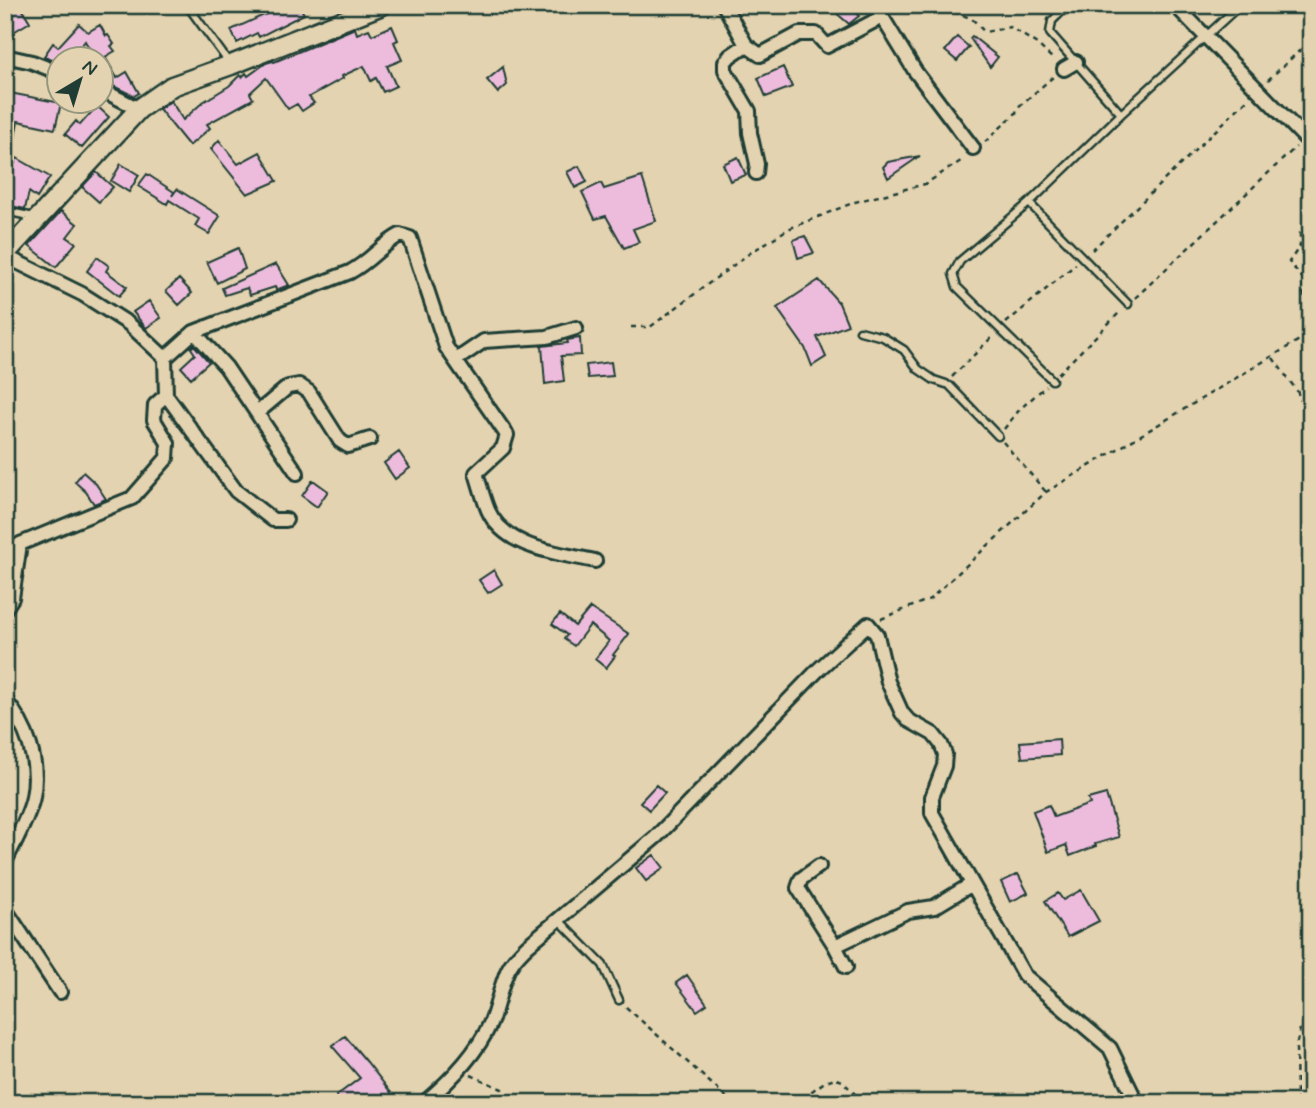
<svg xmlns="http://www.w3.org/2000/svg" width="1316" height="1108" viewBox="0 0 1316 1108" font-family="Mynerve,sans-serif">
  <rect width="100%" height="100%" fill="#e4d3b0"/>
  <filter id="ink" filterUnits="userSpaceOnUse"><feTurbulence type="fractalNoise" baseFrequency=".0143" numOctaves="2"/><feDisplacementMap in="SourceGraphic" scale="14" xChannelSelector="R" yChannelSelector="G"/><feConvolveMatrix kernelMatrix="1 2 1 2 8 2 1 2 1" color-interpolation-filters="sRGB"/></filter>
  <g filter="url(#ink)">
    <path fill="#edbcdc" stroke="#1f3d34" stroke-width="2" d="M15 5H20L30 22 5 37V11Z
      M286 5H299L304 14 259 37 257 33 237 43 231 30Z
      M827 5H847L859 16 849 24Z
      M79 24 88 32 100 25 106 36 108 35 114 44 111 46 115 51 105 57 117 78 127 72 139 93 134 96 105 82 102 76V59L96 60 85 41 73 57 76 60H60V63L44 56 53 43 58 47Z
      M392 26 398 40 394 42 402 60 387 66 396 86 383 92 376 78 371 81 364 66 342 76 343 78 309 97 314 103 302 111 297 104 288 109 266 78 250 93 253 99 207 124 210 128 189 146 159 109 171 101 183 120 203 102 229 86 240 75 242 77 246 73 248 76 266 63 273 61 274 62 355 28 357 34 369 29 372 35Z
      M972 36 998 57 990 67 970 38Z
      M957 37 969 47 957 61 945 51Z
      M503 67 507 85 498 93 487 80Z
      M783 67 792 87 766 97 758 78Z
      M5 92 61 103 55 129 18 121 11 161 5 160Z
      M97 106 109 117 82 148 65 134 76 121 80 125Z
      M219 140 238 164 260 152 277 181 247 194 211 149Z
      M920 156 888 178 883 167 888 162Z
      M738 157 746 175 730 181 723 164Z
      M17 158 50 177 37 198 29 192 25 209 6 205 10 191 5 189V183Z
      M121 164 139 175 129 192 111 181Z
      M579 166 587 182 575 188 567 172Z
      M96 172 113 187 99 202 82 187Z
      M147 174 174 192 172 196 177 189 220 216 209 234 195 226 199 219 169 200 167 204 138 186Z
      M642 177 656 221 633 229 639 242 624 248 606 216 595 219 582 192 601 183 604 189Z
      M61 211 77 224 67 237 76 243 56 267 29 246Z
      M805 236 814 253 798 258 793 240Z
      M238 248 245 269 217 283 207 262Z
      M97 257 109 266 106 271 127 287 119 296 87 271Z
      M276 264 289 285 276 290 275 287 250 295 247 288 225 295 222 288Z
      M179 279 192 293 179 305 166 291Z
      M819 280 839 303 848 325 817 337 826 357 812 366 805 348 777 308Z
      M149 301 161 318 146 328 133 312Z
      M580 338 581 355 561 356 564 381 545 384 542 346 568 343 567 340Z
      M194 345 209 362 191 378 181 367 195 354 191 348Z
      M611 362 613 376 588 378 586 365Z
      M399 452 410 468 395 479 384 463Z
      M83 472 96 484 106 499 94 504 86 492 75 482Z
      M313 480 328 491 317 507 302 496Z
      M494 570 502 584 488 593 479 580Z
      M590 608 629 634 613 655 615 656 606 668 595 659 609 641 590 625 574 646 564 639 567 635 552 624 560 614 575 626Z
      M1059 739 1060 755 1022 758 1020 742Z
      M656 785 665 793 649 810 640 802Z
      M1106 794 1119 837 1095 844 1096 846 1070 856 1066 845 1048 852 1033 811 1049 805 1054 817 1090 804 1088 799Z
      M654 855 664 868 646 881 636 868Z
      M1018 874 1028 893 1010 902 1001 882Z
      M1081 890 1099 921 1068 937 1045 901 1058 893 1063 900Z
      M687 975 707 1004 697 1011 676 983Z
      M345 1036 367 1062 399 1103H341L336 1096 360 1078 332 1046Z"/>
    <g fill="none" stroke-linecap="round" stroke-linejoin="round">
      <g stroke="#1f3d34" stroke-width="11">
        <path id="service" d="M187 5 230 64
          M1068 5 1052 21 1050 33 1121 114
          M1029 203 1128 304
          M5 211 34 217
          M860 331 883 337 904 350 918 369 934 380 946 384
          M1052 380 957 287 953 274 960 261 1029 203 1121 114 1240 5
          M950 386 998 436
          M558 919 603 965 619 1000"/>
      </g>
      <g stroke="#1f3d34" stroke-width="18">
        <path id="minor" d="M724 5 746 45 760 55 799 34H816L827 46 882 17 915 71 973 148
          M1175 5 1305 138
          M746 45 730 56 725 62V70L749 111 750 133 757 164 756 173
          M5 56 32 62 60 73
          M1064 69 1076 62
          M102 90 139 109
          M5 256 82 294 129 324 165 358 166 395 155 405 154 420 168 443 167 458 132 498 20 544 12 598 5 609
          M194 332 226 367 297 473
          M165 358 194 332 350 272C371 261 381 245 400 235L410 238 446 347 507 435 503 448 476 473C480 485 483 498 488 510 505 549 559 553 595 561
          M456 360 484 341 547 337 576 328
          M166 395 236 491 273 520H286
          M257 413 288 387 299 385 309 392 340 441 348 446 370 439
          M5 700C27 726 40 762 33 797 30 815 13 845 5 862
          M819 866 801 879 798 888 835 946
          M5 909 60 992
          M846 967 835 946 908 911 934 907 972 884
          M424 1103C450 1081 476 1055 490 1024 497 1008 499 992 505 977 509 964 518 955 527 946L656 837 818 670 868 624 877 635 888 682 902 713 908 720 933 734 941 744 945 754 944 766 932 797V813L1024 975 1110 1048 1137 1103"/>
      </g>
      <g stroke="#1f3d34" stroke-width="23">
        <path id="secondary" d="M5 254 139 109 172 86 231 65 382 5"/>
      </g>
      <path stroke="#1f3d34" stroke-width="2.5" stroke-dasharray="5 5" stroke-linecap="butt" d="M894 11C918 6 951 7 973 20 977 23 981 29 985 32L1010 27 1037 44 1054 60
        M1268 80 1311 40
        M985 142 1016 113 1017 108 1053 77
        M1311 216 1300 233V246L1289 262 1306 282 1302 289 1311 323
        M1092 250 1248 99
        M1135 298 1296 147
        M1006 323 1076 264
        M631 327H650L750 253 788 229 855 202 925 184 964 159
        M1273 358 1297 391 1311 425
        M1058 374 1120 312
        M952 377 994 335
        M1004 429 1020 409 1046 386
        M1003 442 1046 492
        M881 619 930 599 1046 492 1311 333
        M626 1007 733 1103
        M471 1075 502 1089 509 1103
        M795 1103 826 1081 835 1078 842 1081 864 1103
        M1297 1103 1296 1046 1300 1029 1311 1004"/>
      <use href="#service" stroke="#e4d3b0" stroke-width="6"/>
      <use href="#minor" stroke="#e4d3b0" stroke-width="12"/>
      <use href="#secondary" stroke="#e4d3b0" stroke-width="18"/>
    </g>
  </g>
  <rect width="1316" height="1108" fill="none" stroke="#e4d3b0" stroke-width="28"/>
  <rect x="14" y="14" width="1288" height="1080" fill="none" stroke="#1f3d34" stroke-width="2.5" filter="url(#ink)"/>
  <g transform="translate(80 80) rotate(38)"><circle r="33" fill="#e4d3b0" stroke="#95977e" stroke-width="2"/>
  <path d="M0-5L12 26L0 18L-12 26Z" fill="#1f3d34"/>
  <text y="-10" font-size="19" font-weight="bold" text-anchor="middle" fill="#1f3d34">N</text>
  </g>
</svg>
